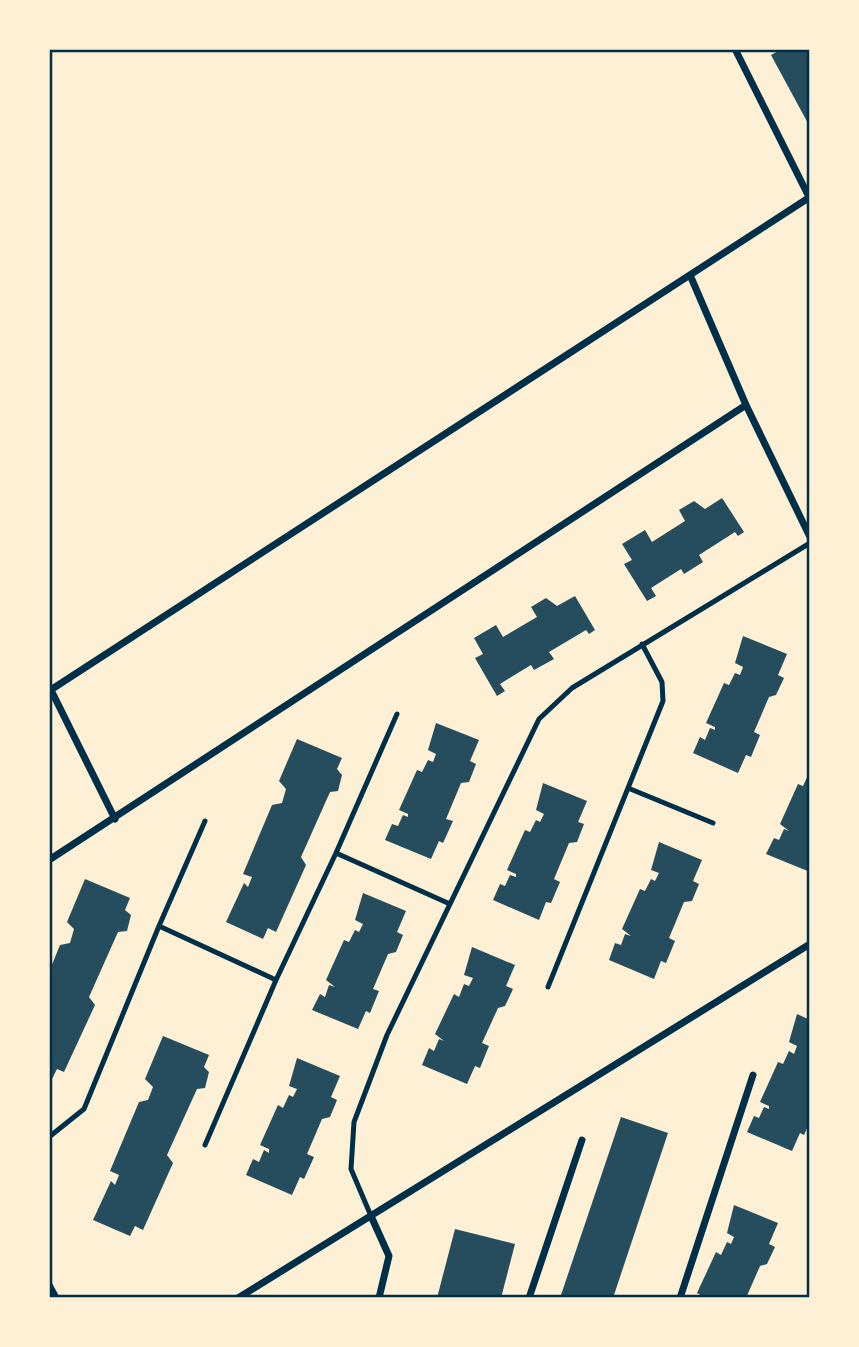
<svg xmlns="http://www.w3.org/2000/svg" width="859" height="1347" viewBox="0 0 859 1347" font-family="Barlow,sans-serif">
  <rect width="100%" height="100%" fill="#fdf0d5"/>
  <path fill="#264d5e" d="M782 49H810V127L771 55Z
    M722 498 744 532 738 536 735 532 699 555 703 562 684 574 681 569 651 588 656 596 647 601 624 564 632 560 622 544 645 530 652 542 685 521 679 510 694 501 705 509Z
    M575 596 595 630 589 634 586 630 549 652 554 659 534 670 531 665 500 684 505 691 497 696 475 658 483 654 474 638 496 625 503 637 537 617 531 607 546 598 557 606Z
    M743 636 787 654 778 675 784 678 776 695 769 697 754 732 760 735 751 757 746 755 738 773 693 753 700 737 705 740 710 728 715 730V727L706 723 724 683 729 685 735 673 740 675 743 667 735 663Z
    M436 723 479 740 470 761 476 764 469 782 461 783 446 819 453 821 443 843 439 841 431 859 385 840 392 824 398 826 403 815 408 817V814L399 810 417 770 422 772 428 760 433 762 436 754 428 750Z
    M297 739 342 758 337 769 342 775 338 791 330 792 301 857 306 865 276 932 268 928 263 939 226 922 244 883 248 887 252 877 243 874 272 805 282 803 286 789 279 781Z
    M810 771V872L766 854 774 838 779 840 784 829 789 831 780 824 798 784 803 786Z
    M543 783 587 801 578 822 584 824 577 842 569 843 554 879 560 882 551 903 546 902 539 920 493 900 500 884 505 886 510 875 516 877V874L507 870 525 830 530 832 536 820 540 822 544 814 536 810Z
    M659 842 702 860 693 881 699 884 692 901 684 902 669 938 675 941 666 963 661 961 654 979 609 960 615 943 621 945 625 934 631 936 622 929 640 889 645 891 651 879 655 881 659 873 651 870Z
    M85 879 130 898 125 910 131 915 127 931 118 932 89 997 95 1005 64 1072 57 1069 52 1079 49 1078V972L60 945 70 943 74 929 67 922Z
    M363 893 406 911 397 932 403 935 396 952 388 954 373 989 379 991 370 1013 366 1011 358 1029 312 1010 320 994 325 997 329 985 335 987 326 980 344 940 349 942 355 930 359 932 363 924 355 920Z
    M472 947 515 965 506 986 513 989 505 1006 498 1008 482 1043 489 1046 480 1068 475 1066 467 1084 422 1065 429 1048 434 1051 439 1039 444 1041 435 1034 454 994 459 997 464 984 469 986 473 978 464 975Z
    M797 1014 810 1020 807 1111 810 1122 804 1135 800 1133 792 1151 747 1132 754 1116 759 1118 764 1107 769 1109V1106L760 1102 778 1062 783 1064 789 1051 794 1054 797 1046 789 1042Z
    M163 1036 209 1055 204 1067 209 1072 205 1088 197 1089 167 1155 173 1163 143 1230 135 1226 130 1236 93 1220 111 1181 115 1185 119 1175 110 1171 139 1102 148 1100 153 1087 145 1079Z
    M297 1058 340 1076 331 1097 337 1100 330 1117 322 1119 307 1154 314 1157 304 1179 300 1177 292 1195 246 1175 253 1159 259 1162 264 1150 269 1153V1149L260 1145 278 1105 283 1108 289 1095 293 1097 297 1089 289 1086Z
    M621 1117 668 1133 613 1298H560Z
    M734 1205 778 1223 769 1244 775 1247 767 1264 760 1266 746 1298H706L697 1293 716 1252 721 1255 727 1242 731 1244 734 1237 727 1233Z
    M455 1229 515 1244 501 1298H437Z"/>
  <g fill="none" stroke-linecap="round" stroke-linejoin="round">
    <path stroke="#003049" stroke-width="5" d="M628 788 713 823
      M336 853 397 714
      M159 926 205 821
      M548 987 663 701 662 682 642 644
      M49 1137 84 1109 159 926 276 980 336 853 450 904
      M205 1145 276 980
      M371 1216 351 1169 354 1122 387 1035 539 719 572 688 810 543"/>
    <path stroke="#003049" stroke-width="7" d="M735 49 810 199
      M690 275 746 405 810 537
      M50 688 115 819
      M49 691 810 197
      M49 860 746 405
      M371 1216 389 1256 379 1298
      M49 1285 56 1298
      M238 1298 810 944
      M529 1298 582 1140
      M680 1298 753 1075"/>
  </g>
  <rect width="859" height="1347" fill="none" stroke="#fdf0d5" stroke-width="102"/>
  <rect x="51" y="51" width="757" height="1245" fill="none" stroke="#003049" stroke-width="2.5"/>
</svg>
